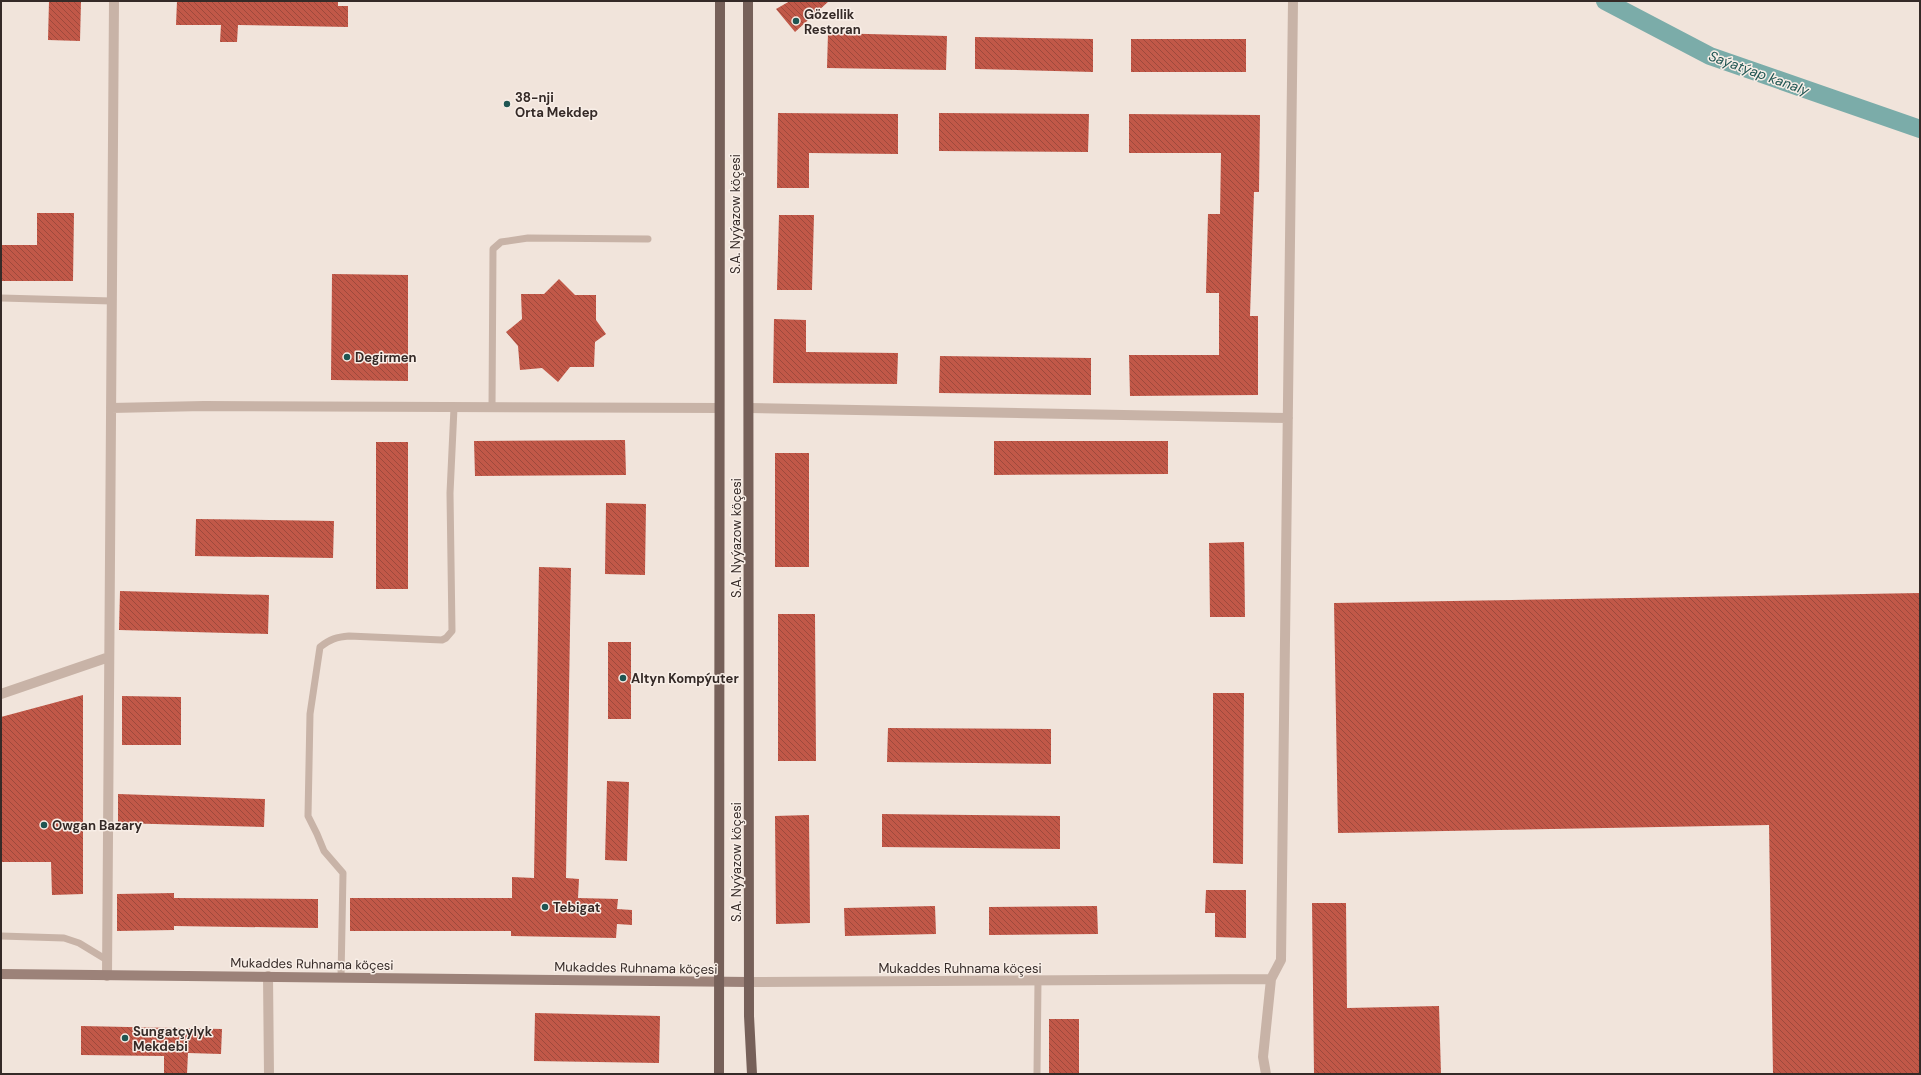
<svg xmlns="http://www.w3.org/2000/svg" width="1921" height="1075" viewBox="0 0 1921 1075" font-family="'DM Sans',sans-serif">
  <defs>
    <pattern id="building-back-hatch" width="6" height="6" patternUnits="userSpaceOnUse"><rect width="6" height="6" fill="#c15848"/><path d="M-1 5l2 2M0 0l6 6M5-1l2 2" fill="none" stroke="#9e493c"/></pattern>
  </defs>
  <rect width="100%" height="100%" fill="#f1e4db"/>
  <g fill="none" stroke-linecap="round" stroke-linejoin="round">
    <path stroke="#7baca9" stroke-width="18" d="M1605 1 1710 56 1920 129"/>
  </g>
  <path fill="url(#building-back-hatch)" d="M49 1H81L80 41 48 40Z
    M177 1H338V6H348V27L238 25 237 42H220L221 25H176Z
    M790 1H829L795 32 776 9Z
    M828 33 947 36 946 70 827 68Z
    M975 37 1093 39V72L975 69Z
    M1131 39H1246V72H1131Z
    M778 113 898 114V154L809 153V188H777Z
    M939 113 1089 114 1088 152 939 151Z
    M1129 114 1260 115 1259 192H1254L1250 316H1258V395L1130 396 1129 355H1219V293H1206L1208 214H1220L1221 153H1129Z
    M37 213H74L73 281H1V245H37Z
    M779 215H814L812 290H777Z
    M332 274 408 275V381L331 380Z
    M559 279 575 295H596V320L606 334 595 342 594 367H570L558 382 542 368 520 370 518 346 506 332 522 319 521 294H544Z
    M774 319 806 320V352L898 353 897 384 773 383Z
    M940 356 1091 358V395L939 393Z
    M625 440 626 475 475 476 474 441Z
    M994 441H1168V474L994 475Z
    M376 442H408V589H376Z
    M775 453H809V567H775Z
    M606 503 646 504 645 575 605 574Z
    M196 519 334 521 333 558 195 556Z
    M1244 542 1245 617H1210L1209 543Z
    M539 567 571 568 566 878 579 879 578 898 618 899 617 909 632 910V925L617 924 616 938 511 936V931H350V898H512V877L534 878Z
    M120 591 269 595 268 634 119 630Z
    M1920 593V1074H1773L1769 825 1338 833 1334 603Z
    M778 614H815L816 761H778Z
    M608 642H631V719H608Z
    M1213 693H1244L1243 864 1213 863Z
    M83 695V894L52 895 51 862H1V717Z
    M122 696 181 697V745H122Z
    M888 728 1051 729V764L887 762Z
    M607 781 629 782 627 861 605 860Z
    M118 794 265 799 264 827 118 823Z
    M882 814 1060 816V849L882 847Z
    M809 815 810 923 776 924 775 816Z
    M1206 890H1246V938L1215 937V913H1205Z
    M174 893V898L318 899V928L174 926V930L117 931V894Z
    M1312 903H1346L1347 1008 1439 1006 1441 1074H1314Z
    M935 906 936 934 845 936 844 908Z
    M1097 906 1098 934 989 935V907Z
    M535 1013 660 1016 659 1063 534 1061Z
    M1049 1019H1079V1074H1049Z
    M81 1026 222 1029 221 1054 188 1053 187 1074H164V1056L81 1055Z"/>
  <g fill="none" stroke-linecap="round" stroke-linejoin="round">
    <path stroke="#c8b3a7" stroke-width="7" d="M1 298 112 301
      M492 408 493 249 501 242 528 238 648 239
      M1 936 64 938 79 943 107 960
      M341 977 343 873 324 851 317 834 308 816 310 714 320 647C330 639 337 637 349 636L442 640 446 638 452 631 450 493 454 408
      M1037 1074 1038 980"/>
    <path stroke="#c8b3a7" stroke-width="10" d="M111 408 204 406 719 408
      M749 408 1288 418
      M1 694 109 657
      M107 976 114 1
      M268 976 269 1074
      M749 982 1271 979
      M1266 1074 1263 1057 1271 979 1281 960 1293 1"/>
    <path stroke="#9c8279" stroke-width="10" d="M1 974 749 982"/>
    <path stroke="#766059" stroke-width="10" d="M748 1 749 1016 752 1074
      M719 1074 720 1"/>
  </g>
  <g fill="#1f5552" stroke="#f8eee7" stroke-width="1.5">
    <circle cx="796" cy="21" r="4"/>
    <circle cx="507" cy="104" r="4"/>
    <circle cx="347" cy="357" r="4"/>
    <circle cx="623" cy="678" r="4"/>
    <circle cx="44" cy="825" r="4"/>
    <circle cx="545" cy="907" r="4"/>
    <circle cx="125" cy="1038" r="4"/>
  </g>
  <g text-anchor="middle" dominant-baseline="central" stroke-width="3" stroke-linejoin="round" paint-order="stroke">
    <g font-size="13" font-weight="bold" fill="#352a27" stroke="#f8eee7" text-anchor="start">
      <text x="804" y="14">Gözellik<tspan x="804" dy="15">Restoran</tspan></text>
      <text x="515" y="97">38-nji<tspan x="515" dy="15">Orta Mekdep</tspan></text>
      <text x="355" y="357">Degirmen</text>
      <text x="631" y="678">Altyn Kompýuter</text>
      <text x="52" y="825">Owgan Bazary</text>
      <text x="553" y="907">Tebigat</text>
      <text x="133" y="1031">Sungatçylyk<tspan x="133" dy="15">Mekdebi</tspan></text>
    </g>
    <g font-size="13" fill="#352a27" stroke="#f8eee7">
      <text transform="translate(735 214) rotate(-90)">S.A. Nyýazow köçesi</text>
      <text transform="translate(736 538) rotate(-90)">S.A. Nyýazow köçesi</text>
      <text transform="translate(736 862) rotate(-90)">S.A. Nyýazow köçesi</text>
      <text transform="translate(312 964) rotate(1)">Mukaddes Ruhnama köçesi</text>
      <text transform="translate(636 968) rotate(1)">Mukaddes Ruhnama köçesi</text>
      <text x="960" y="968">Mukaddes Ruhnama köçesi</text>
    </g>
    <g font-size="14" font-style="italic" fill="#1f5552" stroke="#f8eee7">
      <text transform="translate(1759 73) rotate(20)">Saýatýap kanaly</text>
    </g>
  </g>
  <rect width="1921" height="1075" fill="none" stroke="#352a27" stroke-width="4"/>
</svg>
